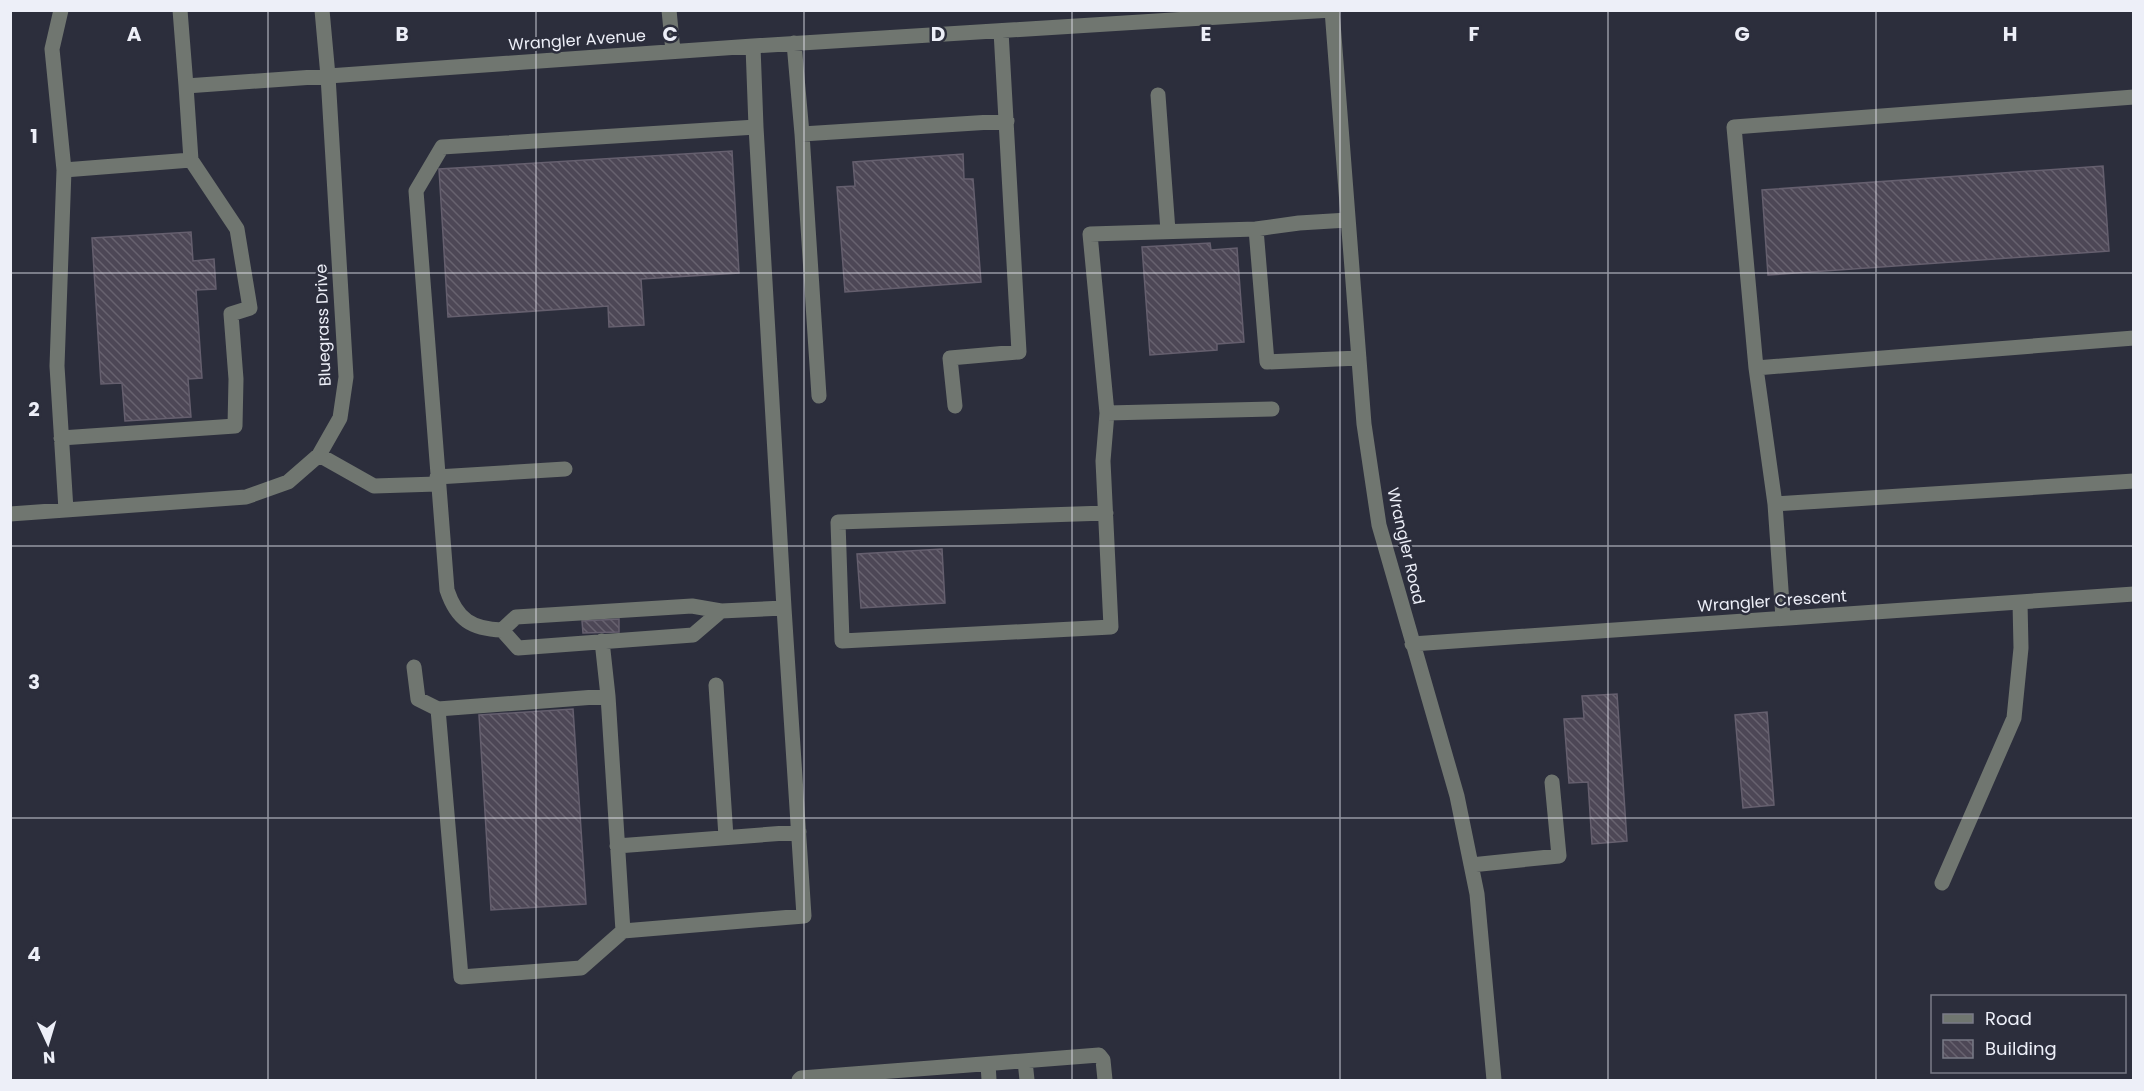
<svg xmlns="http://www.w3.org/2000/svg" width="2144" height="1091" viewBox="0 0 2144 1091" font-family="Poppins,sans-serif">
  <defs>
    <pattern id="building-back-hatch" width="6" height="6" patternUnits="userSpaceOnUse" patternTransform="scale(1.5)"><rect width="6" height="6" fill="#4d4756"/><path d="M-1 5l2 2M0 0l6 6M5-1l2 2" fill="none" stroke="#67626f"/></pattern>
  </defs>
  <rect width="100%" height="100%" fill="#2c2e3c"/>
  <path fill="url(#building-back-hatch)" stroke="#655f6e" stroke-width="1.5" d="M732 151 739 273 641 279 644 325 609 327 608 306 448 317 439 169Z
    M963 154 964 179H973L981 282 845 292 837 187 855 186 853 162Z
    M2103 166 2109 251 1768 275 1762 190Z
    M191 232 193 261 214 259 216 289 196 290 202 378 188 379 191 417 125 421 122 383 101 384 92 238Z
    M1210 243 1211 250 1237 248 1244 342 1217 344V350L1150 355 1142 247Z
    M942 549 945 603 861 608 857 554Z
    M619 619V632L583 633 582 621Z
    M1617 694 1627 841 1592 844 1588 782 1569 783 1564 719 1584 718 1582 696Z
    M573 709 586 904 491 910 479 715Z
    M1767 712 1774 805 1743 808 1735 715Z"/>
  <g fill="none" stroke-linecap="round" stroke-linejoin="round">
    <path stroke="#707670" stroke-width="15" d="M61 10 52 49 64 170
      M180 10 186 86
      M669 10 673 51
      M794 43 802 134 1007 121
      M753 46 756 127 784 608 721 611 692 606 516 617 502 630C472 629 457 620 447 590L416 191 442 147 756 127
      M1158 95 1168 231
      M2134 97 1734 127 1756 368 2134 338
      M802 134 819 396
      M191 160 186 86 753 46 1332 10 1364 424 1379 525 1457 796 1477 894 1494 1080
      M1348 220 1299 223 1256 229 1267 362 1359 358
      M1256 229 1090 234 1107 413 1272 409
      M1756 368 1775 504
      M955 406 950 358 1019 352 1001 31
      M61 438 235 426 236 379 231 314 250 308 237 229 191 160 64 170 57 366 66 510
      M319 455 374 486 437 484
      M437 477 565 469
      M1106 513 838 522 842 641 1111 627 1103 461 1107 413
      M10 514 246 497 288 482 319 455 340 418 346 377 328 76 322 10
      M1783 618 1775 504 2134 481
      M502 630 518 648 693 635 721 611
      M1412 644 2134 594
      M414 667 418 699 438 709 461 977 581 968 623 931 608 696 602 641
      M716 685 726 837
      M438 709 608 696
      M617 846 799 832
      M1471 865 1559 856 1552 782
      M1942 883 2014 718 2021 648 2020 602
      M623 931 804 916 784 608
      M1025 1061 1027 1080
      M988 1064 989 1080
      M799 1080 801 1078 1099 1055 1103 1060 1105 1080"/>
  </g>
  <path fill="none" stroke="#edeff8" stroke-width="1.5" stroke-opacity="0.55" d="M268 10V1080M536 10V1080M804 10V1080M1072 10V1080M1340 10V1080M1608 10V1080M1876 10V1080M10 273H2134M10 546H2134M10 818H2134"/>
  <g text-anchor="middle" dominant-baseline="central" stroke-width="5" stroke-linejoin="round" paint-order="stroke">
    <g font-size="16" fill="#edeff8" stroke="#2c2e3c">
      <text transform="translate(577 40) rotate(-4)">Wrangler Avenue</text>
      <text transform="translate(323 325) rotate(-92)">Bluegrass Drive</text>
      <text transform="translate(1406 546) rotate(77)">Wrangler Road</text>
      <text transform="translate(1772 601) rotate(-4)">Wrangler Crescent</text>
    </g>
  </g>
  <g font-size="20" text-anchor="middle" font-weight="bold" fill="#edeff8" stroke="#2c2e3c" stroke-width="5" stroke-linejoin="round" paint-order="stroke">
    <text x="134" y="41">A</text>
    <text x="402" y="41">B</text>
    <text x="670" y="41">C</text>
    <text x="938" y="41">D</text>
    <text x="1206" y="41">E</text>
    <text x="1474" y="41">F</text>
    <text x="1742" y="41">G</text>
    <text x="2010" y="41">H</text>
    <text x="34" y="143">1</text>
    <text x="34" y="416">2</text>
    <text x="34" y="689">3</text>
    <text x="34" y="961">4</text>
  </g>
  <rect width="2144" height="1091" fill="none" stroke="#edeff8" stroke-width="24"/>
  <rect x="1931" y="995" width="195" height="78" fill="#2c2e3c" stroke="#797b87" stroke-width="1.5"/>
  <rect x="1943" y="1014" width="30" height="9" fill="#707670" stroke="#797b87" stroke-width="1.5"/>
  <text x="1985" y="1025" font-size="18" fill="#edeff8">Road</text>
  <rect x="1943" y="1040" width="30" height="18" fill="url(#building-back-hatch)" stroke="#797b87" stroke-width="1.5"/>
  <text x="1985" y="1055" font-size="18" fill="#edeff8">Building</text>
  <g transform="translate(48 1043) rotate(176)" stroke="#2c2e3c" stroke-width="4.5" paint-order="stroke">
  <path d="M0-4.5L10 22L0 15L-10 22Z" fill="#edeff8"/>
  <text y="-9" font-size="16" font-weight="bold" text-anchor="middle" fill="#edeff8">N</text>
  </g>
</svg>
